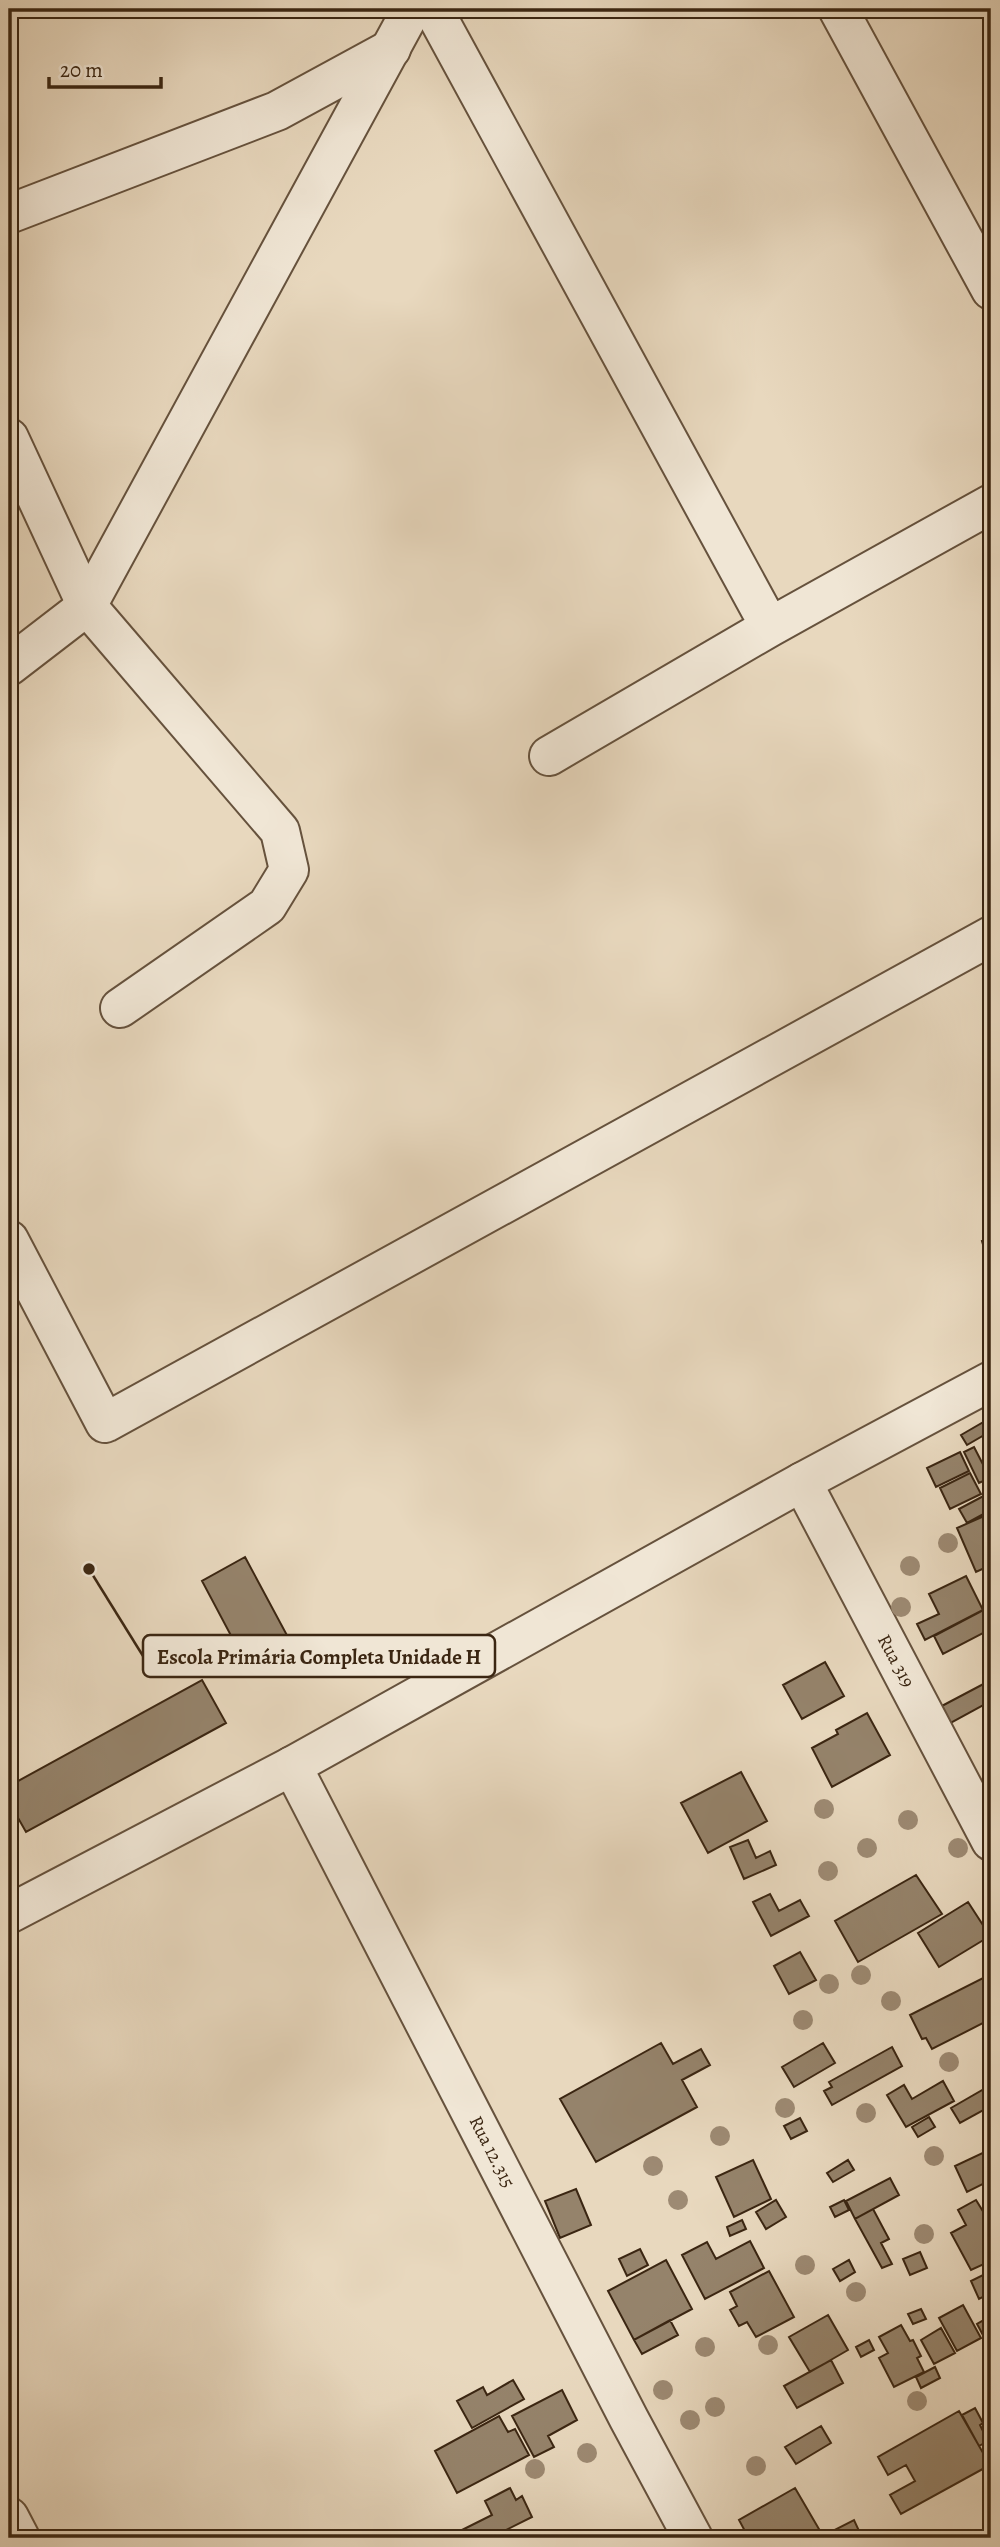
<svg xmlns="http://www.w3.org/2000/svg" width="1000" height="2547" viewBox="0 0 1000 2547" font-family="Alegreya,serif">
  <rect width="100%" height="100%" fill="#e8d8be"/>
  <filter id="stains"><feTurbulence type="fractalNoise" baseFrequency=".00286" numOctaves="4"/><feColorMatrix values="0 0 0 0 .2 0 0 0 0 .09 0 0 0 0 .02 0 0 0 .5 -.17"/></filter>
  <radialGradient id="worn" r=".72"><stop offset=".6" stop-color="#630" stop-opacity="0"/><stop offset="1" stop-color="#630" stop-opacity=".3"/></radialGradient>
  <path fill="#95836b" stroke="#3b2612" stroke-width="2" d="M991 1239V1258L987 1259 982 1241Z
    M987 1420 991 1431 967 1445 961 1435Z
    M974 1447 990 1478 979 1483 964 1452Z
    M960 1452 969 1471 936 1487 927 1468Z
    M970 1473 981 1494 950 1509 940 1488Z
    M991 1492V1510L967 1523 959 1509Z
    M991 1513V1565L976 1572 957 1528Z
    M245 1557 289 1639 245 1662 202 1581Z
    M966 1576 983 1610 925 1640 917 1624 939 1614 929 1594Z
    M991 1606V1629L943 1654 934 1636Z
    M825 1662 844 1696 802 1719 783 1685Z
    M202 1680 226 1723 26 1832 9 1802V1786Z
    M991 1680V1701L947 1725 938 1708Z
    M867 1713 890 1755 832 1787 812 1748 838 1734 836 1730Z
    M741 1772 767 1821 708 1853 681 1803Z
    M748 1840 756 1858 770 1851 776 1865 744 1879 730 1847Z
    M916 1875 942 1914 858 1962 835 1921Z
    M770 1894 779 1911 800 1900 809 1916 771 1936 753 1902Z
    M968 1902 990 1936 939 1967 918 1933Z
    M800 1952 816 1980 789 1994 774 1966Z
    M987 1976 991 1983V2019L932 2049 926 2038 922 2039 910 2015Z
    M661 2043 673 2064 701 2049 710 2065 682 2080 697 2107 596 2162 560 2099Z
    M823 2043 835 2063 794 2087 782 2067Z
    M892 2047 902 2066 832 2105 824 2091 832 2087 829 2082Z
    M943 2081 954 2101 906 2127 887 2095 904 2085 912 2099Z
    M991 2085V2106L960 2123 951 2108Z
    M929 2117 935 2127 918 2137 912 2127Z
    M800 2118 807 2131 791 2139 784 2126Z
    M991 2149V2180L967 2192 955 2166Z
    M753 2160 771 2199 734 2217 716 2177Z
    M848 2160 854 2170 833 2182 827 2173Z
    M890 2178 899 2195 855 2219 846 2201Z
    M576 2189 591 2225 560 2238 545 2201Z
    M776 2200 786 2217 766 2229 756 2212Z
    M844 2200 849 2210 835 2217 830 2207Z
    M976 2200 984 2213 991 2210V2267L989 2268 986 2263 971 2270 951 2233 966 2225 958 2210Z
    M873 2209 889 2239 881 2243 892 2264 882 2268 855 2219Z
    M742 2220 746 2229 730 2236 727 2227Z
    M750 2241 764 2268 705 2299 682 2255 707 2242 716 2259Z
    M640 2249 648 2265 627 2276 619 2259Z
    M920 2252 927 2268 910 2275 903 2259Z
    M666 2260 692 2309 634 2340 608 2291Z
    M849 2260 855 2272 840 2281 833 2269Z
    M769 2271 794 2317 756 2337 747 2322 739 2326 730 2310 737 2306 730 2292Z
    M991 2271V2293L979 2299 971 2281Z
    M963 2305 981 2338 957 2351 939 2318Z
    M921 2309 926 2319 913 2324 908 2314Z
    M828 2315 848 2350 810 2372 789 2337Z
    M991 2316V2333L984 2337 977 2324Z
    M670 2320 678 2335 642 2354 634 2340Z
    M901 2325 910 2341 913 2340 921 2356 917 2358 924 2372 894 2387 879 2358 888 2353 879 2337Z
    M941 2328 955 2353 934 2364 921 2340Z
    M869 2340 874 2350 861 2357 856 2347Z
    M831 2360 843 2383 797 2408 784 2386Z
    M935 2367 940 2378 921 2388 916 2377Z
    M513 2380 524 2399 472 2428 457 2401 483 2387 487 2395Z
    M562 2390 577 2420 548 2436 554 2447 534 2457 512 2416Z
    M975 2408 983 2423 980 2425 988 2441 979 2446 962 2415Z
    M959 2411 990 2465 901 2514 890 2495 915 2481 906 2465 888 2475 878 2457Z
    M499 2416 508 2432 515 2429 529 2455 457 2493 435 2451Z
    M821 2426 831 2443 796 2464 785 2447Z
    M510 2488 516 2500 522 2496 532 2517 490 2538H446L492 2515 485 2501Z
    M795 2488 823 2536 854 2520 860 2533 850 2538H740L746 2533 739 2520Z"/>
  <g fill="none" stroke-linecap="round" stroke-linejoin="round">
    <g stroke="#66523d" stroke-width="42">
      <path id="minor" d="M433 9 770 627
        M838 9 991 290
        M9 214 277 111 391 49
        M9 438 87 606 280 831 289 870 267 906 120 1008
        M549 756 770 627 991 504
        M9 1240 105 1423 991 936
        M802 1482 991 1841
        M292 1766 629 2419 693 2538
        M9 2517 20 2538"/>
    </g>
    <g stroke="#66523d" stroke-width="42">
      <path id="tertiary" d="M9 666 87 606 412 9
        M9 1914 292 1766 802 1482 991 1381"/>
    </g>
    <use href="#minor" stroke="#f0e6d5" stroke-width="38"/>
    <use href="#tertiary" stroke="#f0e6d5" stroke-width="38"/>
  </g>
  <g fill="#9d8a73">
    <circle cx="948" cy="1543" r="10"/>
    <circle cx="910" cy="1566" r="10"/>
    <circle cx="901" cy="1607" r="10"/>
    <circle cx="824" cy="1809" r="10"/>
    <circle cx="908" cy="1820" r="10"/>
    <circle cx="867" cy="1848" r="10"/>
    <circle cx="958" cy="1848" r="10"/>
    <circle cx="828" cy="1871" r="10"/>
    <circle cx="861" cy="1975" r="10"/>
    <circle cx="829" cy="1984" r="10"/>
    <circle cx="891" cy="2001" r="10"/>
    <circle cx="803" cy="2020" r="10"/>
    <circle cx="949" cy="2062" r="10"/>
    <circle cx="785" cy="2108" r="10"/>
    <circle cx="866" cy="2113" r="10"/>
    <circle cx="720" cy="2136" r="10"/>
    <circle cx="934" cy="2156" r="10"/>
    <circle cx="653" cy="2166" r="10"/>
    <circle cx="678" cy="2200" r="10"/>
    <circle cx="924" cy="2234" r="10"/>
    <circle cx="805" cy="2265" r="10"/>
    <circle cx="856" cy="2292" r="10"/>
    <circle cx="768" cy="2345" r="10"/>
    <circle cx="705" cy="2347" r="10"/>
    <circle cx="663" cy="2390" r="10"/>
    <circle cx="917" cy="2401" r="10"/>
    <circle cx="715" cy="2407" r="10"/>
    <circle cx="690" cy="2420" r="10"/>
    <circle cx="587" cy="2453" r="10"/>
    <circle cx="756" cy="2466" r="10"/>
    <circle cx="535" cy="2469" r="10"/>
  </g>
  <g text-anchor="middle" dominant-baseline="central" stroke-width="7" stroke-linejoin="round" paint-order="stroke">
    <g font-size="19" fill="#3b2612" stroke="#f0e6d5">
      <text transform="translate(896 1661) rotate(62)">Rua 319</text>
      <text transform="translate(492 2152) rotate(63)">Rua 12.315</text>
    </g>
  </g>
  <path fill="none" stroke="#3b2612" stroke-width="2.5" d="M89 1569L143 1656"/>
  <circle fill="#3b2612" stroke="#f0e6d5" stroke-width="2.5" cx="89" cy="1569" r="7"/>
  <rect fill="#f0e6d5" stroke="#3b2612" stroke-width="2.5" x="143" y="1635" width="352" height="42" rx="7"/>
  <g font-size="21" text-anchor="middle" font-weight="bold" fill="#3b2612">
    <text x="319" y="1664">Escola Primária Completa Unidade H</text>
  </g>
  <rect width="1000" height="2547" fill="none" stroke="#e8d8be" stroke-width="35"/>
  <rect x="10" y="10" width="979" height="2526" fill="none" stroke="#3b2612" stroke-width="3.5"/>
  <rect x="18" y="18" width="965" height="2512" fill="none" stroke="#3b2612" stroke-width="2"/>
  <path d="M49 77v10h112v-10" fill="none" stroke="#3b2612" stroke-width="3.5"/>
  <text x="60" y="77" font-size="21" fill="#3b2612" stroke="#f0e6d5" stroke-width="5" paint-order="stroke">20 m</text>
  <rect width="100%" height="100%" filter="url(#stains)"/>
  <rect width="100%" height="100%" fill="url(#worn)"/>
</svg>
